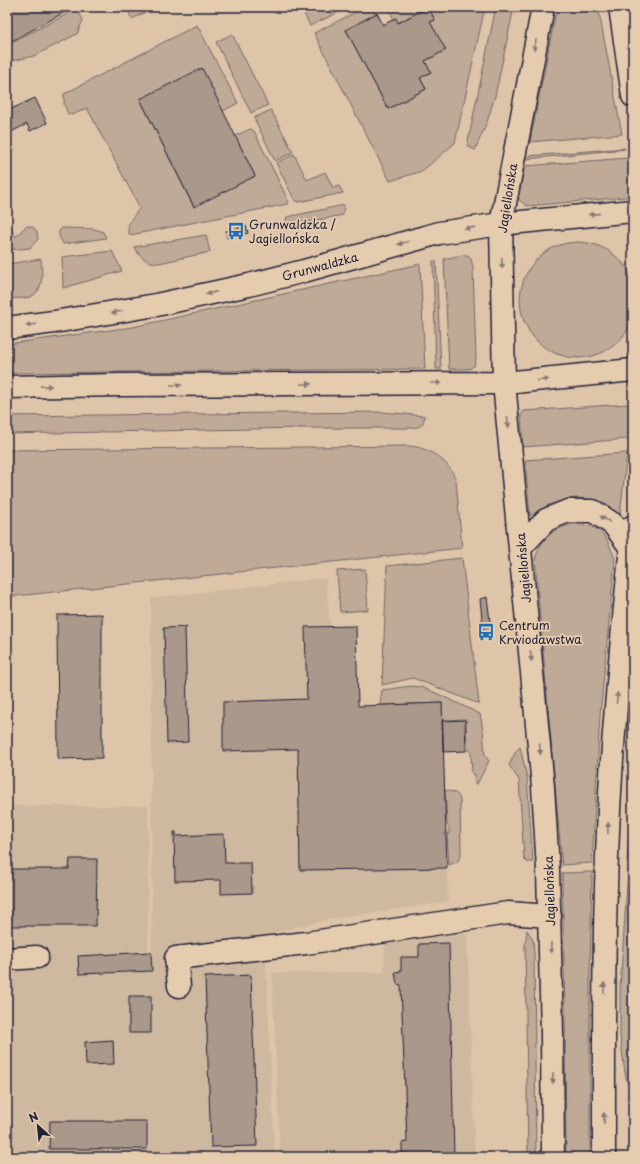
<svg xmlns="http://www.w3.org/2000/svg" width="640" height="1164" viewBox="0 0 640 1164" font-family="'Playpen Sans',sans-serif">
  <rect width="100%" height="100%" fill="#dec5a9"/>
  <filter id="ink" filterUnits="userSpaceOnUse"><feTurbulence type="fractalNoise" baseFrequency=".025" numOctaves="2"/><feDisplacementMap in="SourceGraphic" scale="8" xChannelSelector="R" yChannelSelector="G"/><feConvolveMatrix kernelMatrix="1 2 1 2 8 2 1 2 1" color-interpolation-filters="sRGB"/></filter>
  <g filter="url(#ink)">
    <path fill="#ceb8a0" d="M326 578 330 626H356L358 706 442 703V721L465 720 466 751 443 752 448 902 330 919 253 938 201 947 174 954 163 963 265 940 275 1157H7V806H148V967H152L151 598Z
      M467 934 475 1157H280L272 973 384 972 385 940Z"/>
    <path fill="#bfaa97" stroke="#706669" d="M64 7H76L83 20 77 34 34 56 7 62V45L67 14Z
      M126 7H156L132 19Z
      M301 7H349L310 26Z
      M366 7H372L375 14 346 30 388 109 426 89 420 78 425 61 445 50 430 22 435 20 428 7 398 23 394 19 389 10 394 7H485L455 143 422 171 390 181 314 33Z
      M496 7H514L495 96 487 122 475 150 467 146Z
      M557 7H598L622 134 530 142Z
      M197 25 238 103 223 111 140 99 193 206 255 176 235 136 250 129 254 131 289 202 288 204 130 235C124 225 134 216 140 208L87 108 72 115 68 114 64 104V94Z
      M232 34 268 105 251 113 216 42Z
      M271 110 293 152 275 161 254 118Z
      M625 148V149L527 159 528 156Z
      M294 154 307 180 325 172 333 188 339 186 343 193 298 202 295 201 276 163Z
      M628 158 633 190 631 194 626 197 527 206 519 200 518 194 525 166Z
      M344 205 343 215 289 226 287 225 286 218 287 217Z
      M7 222 15 236H17L26 226 33 227 37 232 38 239 30 248 7 250Z
      M62 228 95 229 103 232 106 238 63 244 59 236V231Z
      M206 235 210 252 159 263C146 263 140 257 134 247Z
      M520 300a58 58 0 1 1 116 0a58 58 0 1 1-116 0Z
      M112 251 122 271 63 288 62 257Z
      M463 255H468L471 259 473 267 476 359 474 366 469 369H449L444 259Z
      M41 259C42 272 45 291 30 297 23 299 14 298 7 299V264Z
      M433 261H436L441 369H436Z
      M420 264 425 369 7 373V344L133 327Z
      M628 404 631 406 629 439 523 447 521 415 524 411Z
      M383 412 425 416C422 427 421 427 410 428H304L7 434V416Z
      M409 446C429 447 449 461 456 480L462 548 7 597V450Z
      M627 453 620 515C614 511 608 506 601 503 577 492 551 501 530 516L525 460Z
      M574 524C579 525 585 525 590 526 605 530 610 546 615 559L600 715 592 863 562 865 535 560C541 537 552 529 574 524Z
      M462 558 479 704 413 678 382 685 387 566Z
      M365 569 368 610 340 612 337 571Z
      M411 686 421 687 436 693 480 714 483 730 485 755 489 761 477 784H475V774H472L471 750H467L466 719 442 720V703L380 705 382 690Z
      M520 747 527 777 533 862H527L524 859 519 780 509 765 516 751Z
      M445 790C452 792 458 792 460 800L461 855 457 862 449 865 447 835 449 833V827L447 825Z
      M633 799V862L630 863 627 861Z
      M628 871H633V1101L632 1102 625 1073 620 1036V989Z
      M592 872 590 974V1157H566L565 1013 562 873Z
      M527 930 533 940 534 952 536 1157H528L525 945Z"/>
    <path fill="#aa988a" stroke="#22223b" d="M7 7H63L65 12 12 41 7 31Z
      M428 7 435 20 430 22 446 50 425 61 431 72 420 78 426 89 388 109 346 30 377 13 383 25 396 18 398 23Z
      M202 68 255 176 194 207 140 99Z
      M35 98 47 123 30 131 27 124 9 133 7 129V111Z
      M246 226 248 233 227 238 226 231Z
      M487 597 492 638H484L480 599Z
      M102 614V758L58 759 57 615Z
      M356 626 358 706 442 703 447 868 300 870 298 749 223 751V702L307 699 305 627Z
      M187 627 185 629 188 742 167 743 164 629 163 630V628Z
      M465 720 466 751 443 752 442 721Z
      M174 832H176V836L224 834 225 863H251L252 893 221 894V880L175 881Z
      M70 859H97L96 926H7V869H69Z
      M449 943 454 1157H406V1153L402 1154V1143L407 1142 401 985 397 984 395 972 401 971V957H419V944Z
      M151 952 152 971 79 974 78 956Z
      M251 975 257 1146 211 1147 205 977Z
      M129 996H151V1033H129Z
      M113 1040 114 1064 86 1065 85 1042Z
      M50 1121H147V1149H49Z"/>
    <g fill="none" stroke-linecap="round" stroke-linejoin="round">
      <g stroke="#22223b" stroke-width="25">
        <path id="minor" d="M543 7 501 224 504 383 543 787 548 869 552 1034 553 1157
          M620 7 633 96
          M521 547 546 520 568 511H593L613 524 631 548
          M7 959 37 957
          M179 986 176 958 306 943 508 913 550 916
          M604 1157C604 1035 603 913 610 792 615 703 624 614 633 526"/>
      </g>
      <g stroke="#22223b" stroke-width="25">
        <path id="major" d="M7 328 54 322 156 305 249 285 304 271 439 233 501 224 633 211
          M7 387 120 385 504 383 633 370"/>
      </g>
      <use href="#minor" stroke="#e6ccae" stroke-width="22"/>
      <use href="#major" stroke="#e6ccae" stroke-width="22"/>
    </g>
    <defs><path id="oneway-solid" d="M-6-.8H1V-3.2L6.5 0L1 3.2V.8H-6Z"/></defs>
    <g fill="#847774">
      <use href="#oneway-solid" transform="translate(535 45) rotate(101)"/>
      <use href="#oneway-solid" transform="translate(594 214) rotate(174)"/>
      <use href="#oneway-solid" transform="translate(470 228) rotate(172)"/>
      <use href="#oneway-solid" transform="translate(403 243) rotate(165)"/>
      <use href="#oneway-solid" transform="translate(502 263) rotate(89)"/>
      <use href="#oneway-solid" transform="translate(211 293) rotate(167)"/>
      <use href="#oneway-solid" transform="translate(117 312) rotate(170)"/>
      <use href="#oneway-solid" transform="translate(31 325) rotate(173)"/>
      <use href="#oneway-solid" transform="translate(543 380) rotate(-6)"/>
      <use href="#oneway-solid" transform="translate(436 383)"/>
      <use href="#oneway-solid" transform="translate(306 384)"/>
      <use href="#oneway-solid" transform="translate(176 385)"/>
      <use href="#oneway-solid" transform="translate(46 386) rotate(-1)"/>
      <use href="#oneway-solid" transform="translate(508 422) rotate(84)"/>
      <use href="#oneway-solid" transform="translate(605 519) rotate(-148)"/>
      <use href="#oneway-solid" transform="translate(531 656) rotate(84)"/>
      <use href="#oneway-solid" transform="translate(617 698) rotate(-85)"/>
      <use href="#oneway-solid" transform="translate(540 749) rotate(85)"/>
      <use href="#oneway-solid" transform="translate(608 828) rotate(-88)"/>
      <use href="#oneway-solid" transform="translate(551 948) rotate(89)"/>
      <use href="#oneway-solid" transform="translate(604 988) rotate(-89)"/>
      <use href="#oneway-solid" transform="translate(553 1078) rotate(90)"/>
      <use href="#oneway-solid" transform="translate(604 1118) rotate(-90)"/>
    </g>
  </g>
  <defs>
    <g id="bus-bare" transform="scale(1.38)"><path d="M-5-6H5V4H4V6H2V4H-2V6H-4V4H-5ZM-3.5-4V0h7V-4ZM-3.5 1.2v1.5H-2V1.2ZM2 1.2v1.5H3.5V1.2Z" fill="#1f6fb2" stroke="#e6ccae" stroke-width="2.5" paint-order="stroke"/></g>
  </defs>
  <g fill-rule="evenodd">
    <use href="#bus-bare" x="236" y="231"/>
    <use href="#bus-bare" x="486" y="632"/>
  </g>
  <g text-anchor="middle" dominant-baseline="central" stroke-width="3.5" stroke-linejoin="round" paint-order="stroke">
    <g font-size="12" fill="#22223b" stroke="#e6ccae">
      <text transform="translate(507 198) rotate(-81)">Jagiellońska</text>
      <text transform="translate(320 266) rotate(-15)">Grunwaldzka</text>
      <text transform="translate(523 568) rotate(-95)">Jagiellońska</text>
      <text transform="translate(549 891) rotate(-92)">Jagiellońska</text>
    </g>
    <g font-size="12" fill="#22223b" stroke="#e6ccae" text-anchor="start">
      <text x="249" y="224">Grunwaldzka /<tspan x="249" dy="14">Jagiellońska</tspan></text>
      <text x="499" y="625">Centrum<tspan x="499" dy="14">Krwiodawstwa</tspan></text>
    </g>
  </g>
  <rect width="640" height="1164" fill="none" stroke="#e6ccae" stroke-width="24"/>
  <rect x="12" y="12" width="616" height="1140" fill="none" stroke="#22223b" stroke-width="1.5" filter="url(#ink)"/>
  <g transform="translate(38 1126) rotate(333)" stroke="#e6ccae" stroke-width="3" paint-order="stroke">
  <path d="M0-3L7 15L0 10L-7 15Z" fill="#22223b"/>
  <text y="-6" font-size="11" font-weight="bold" text-anchor="middle" fill="#22223b">N</text>
  </g>
</svg>
